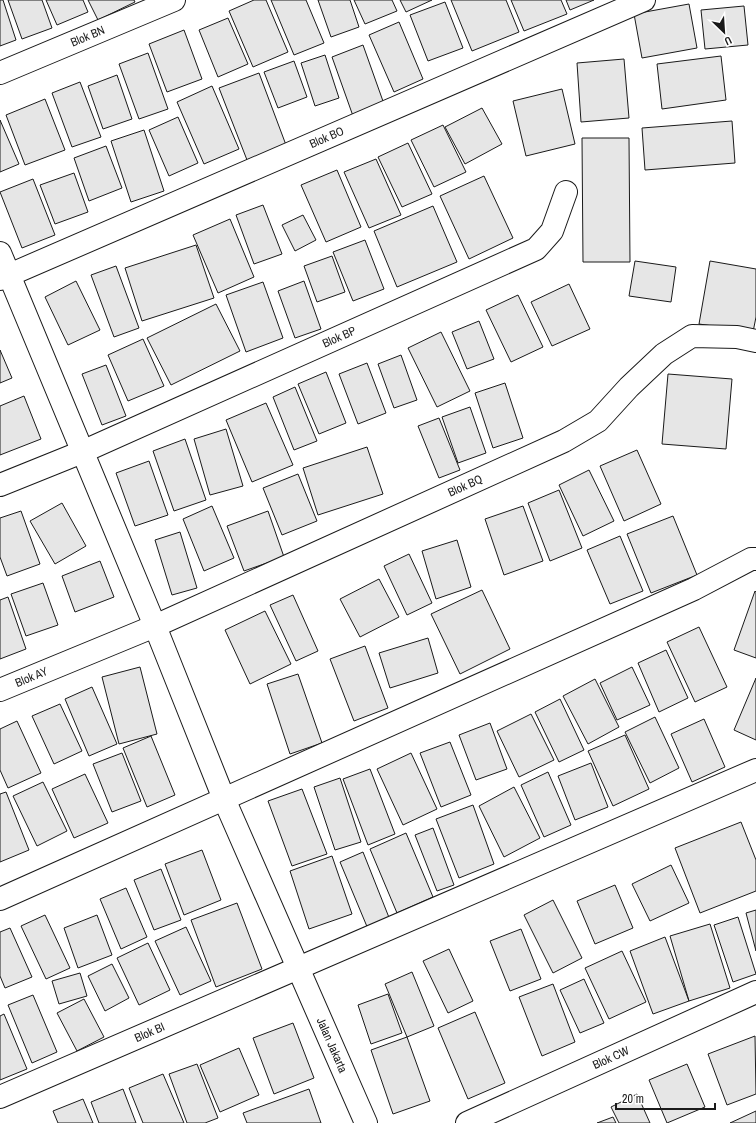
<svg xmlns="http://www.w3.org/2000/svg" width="756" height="1123" viewBox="0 0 756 1123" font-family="'Archivo Narrow',sans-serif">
  <rect width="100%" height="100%" fill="#fff"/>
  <path fill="#e6e6e6" stroke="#1a1a1a" d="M0 0H3L16 40 0 46Z
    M8 0H42L52 28 22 39Z
    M46 0H83L88 12 57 25Z
    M88 0H134L135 2 98 20Z
    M254 0H266L288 52 253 67 229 11Z
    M271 0H306L324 43 294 55Z
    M318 0H350L359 27 331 37Z
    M354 0H392L397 11 365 24Z
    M400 0H432L406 12Z
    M451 0H506L519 32 472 51Z
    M511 0H561L567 14 524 31Z
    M566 0H594L570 10Z
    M445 2 463 48 428 61 410 15Z
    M689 4 697 48 642 58 634 14Z
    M744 6 748 45 705 49 701 10Z
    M228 18 248 64 218 77 199 30Z
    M399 22 423 79 394 92 369 35Z
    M184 30 202 79 167 92 149 44Z
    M363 45 384 104 353 116 332 57Z
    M148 53 168 109 139 119 119 64Z
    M325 55 339 98 315 106 301 63Z
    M721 56 726 100 662 109 657 64Z
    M624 59 629 118 581 122 577 63Z
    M294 61 307 97 278 108 264 72Z
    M259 73 286 145 247 160 219 88Z
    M117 75 132 119 103 129 88 86Z
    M80 82 101 137 72 147 52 93Z
    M212 86 239 149 204 164 177 102Z
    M562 89 575 144 526 156 513 101Z
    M45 99 65 150 25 165 6 115Z
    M482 108 502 144 465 164 445 127Z
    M178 117 198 163 169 176 149 130Z
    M0 120 19 164 0 172Z
    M732 121 735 163 645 170 642 128Z
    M443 125 466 172 434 187 411 140Z
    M144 130 164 191 131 202 111 141Z
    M582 138H629L630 262H583Z
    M408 143 432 194 402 207 378 157Z
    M106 146 122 188 89 201 74 158Z
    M376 159 401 215 369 228 344 172Z
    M337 170 361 227 326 242 301 185Z
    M74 173 88 212 55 224 40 185Z
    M484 176 513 238 469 259 440 196Z
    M33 179 55 235 22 248 0 192Z
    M263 205 282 254 254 264 236 215Z
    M433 206 457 262 397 287 374 231Z
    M303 215 316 240 295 251 282 225Z
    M230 219 254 277 218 293 193 235Z
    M365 240 384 289 353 301 333 252Z
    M196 245 214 298 142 321 125 268Z
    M332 256 345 292 317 302 304 266Z
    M635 261 676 267 671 302 629 296Z
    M710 261 756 269V317L753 332 699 324Z
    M116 266 139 328 114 337 91 275Z
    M76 281 100 330 68 345 45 297Z
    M304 281 321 329 295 338 278 291Z
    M263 282 283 338 246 352 226 295Z
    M569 284 590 329 552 346 531 302Z
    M518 295 543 347 511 362 486 310Z
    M216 304 240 351 171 385 147 338Z
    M479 321 494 359 467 369 452 332Z
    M441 332 470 391 437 407 408 348Z
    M143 339 164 386 128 401 108 355Z
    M0 350 12 378 0 383Z
    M401 355 417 400 394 408 378 364Z
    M367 363 386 413 358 424 339 374Z
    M106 365 126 416 102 425 82 374Z
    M326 372 346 423 319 434 298 384Z
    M668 374 732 379 726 449 662 444Z
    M505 383 523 438 493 448 475 393Z
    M295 387 317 441 294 450 273 397Z
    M24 396 41 439 0 455V406Z
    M266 403 293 465 252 482 226 420Z
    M470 407 486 453 458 463 442 417Z
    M439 418 460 470 439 478 418 426Z
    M226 429 243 486 210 495 194 439Z
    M185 439 206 500 174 511 153 451Z
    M367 447 383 494 318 515 303 468Z
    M637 450 661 504 624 521 600 466Z
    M149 461 168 515 135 526 116 473Z
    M589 470 614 521 583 536 559 485Z
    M298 474 317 521 282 535 263 488Z
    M559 490 582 548 550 561 528 503Z
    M62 503 86 546 55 564 30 521Z
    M212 506 234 558 204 571 183 519Z
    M523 506 543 561 504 575 485 519Z
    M21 511 40 564 7 576 0 557V518Z
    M268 511 284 557 244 571 227 526Z
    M673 516 697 575 651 593 627 534Z
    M180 532 197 588 172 595 155 540Z
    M620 536 643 591 610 604 587 550Z
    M457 540 471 587 436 599 422 551Z
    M409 554 432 603 407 615 384 566Z
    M100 561 114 597 75 612 62 576Z
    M379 579 399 617 360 637 340 599Z
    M43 583 58 625 26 636 11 594Z
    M482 590 510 649 460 674 431 614Z
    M755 591 756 592V658L734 650Z
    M293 595 318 651 296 661 270 605Z
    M8 597 26 649 0 659V600Z
    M265 611 291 664 250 684 225 630Z
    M699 627 727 687 695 702 667 642Z
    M428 638 438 673 390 688 379 653Z
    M365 646 388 708 354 721 330 659Z
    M666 650 688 698 659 712 638 663Z
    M140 667 157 734 119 744 102 677Z
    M632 667 650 705 617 720 600 683Z
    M298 674 322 743 290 754 267 684Z
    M756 678V740L734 730Z
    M595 679 619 727 588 744 563 696Z
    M92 687 117 744 89 756 65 699Z
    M560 699 584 750 559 762 535 712Z
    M60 704 82 751 54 764 32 716Z
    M531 714 554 760 519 777 497 731Z
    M655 717 679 768 650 783 625 732Z
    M704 719 725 767 692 782 671 734Z
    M17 721 41 773 8 788 0 770V729Z
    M490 723 507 769 476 780 459 735Z
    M625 735 649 789 613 806 588 751Z
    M151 736 175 795 147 807 123 748Z
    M450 742 471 795 441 807 420 753Z
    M122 753 141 801 112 812 93 764Z
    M411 753 437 809 403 825 377 769Z
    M591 763 608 807 575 820 558 776Z
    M370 769 395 834 368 845 343 779Z
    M548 772 571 825 544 837 521 785Z
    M85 774 108 823 74 838 52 789Z
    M340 778 361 842 335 850 314 787Z
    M43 782 67 831 37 846 13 796Z
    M514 787 540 838 504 857 479 806Z
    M302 789 327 854 292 866 268 801Z
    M6 792 29 850 0 862V794Z
    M473 805 494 864 459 878 436 819Z
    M741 822 756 860V891L700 913 675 848Z
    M433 828 454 885 437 891 415 835Z
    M406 833 433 897 397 913 370 849Z
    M202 850 221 900 184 915 165 864Z
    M363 852 390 920 368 929 340 862Z
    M332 856 352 914 309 929 290 871Z
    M671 865 689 903 650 921 632 884Z
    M161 869 181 920 154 930 134 880Z
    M615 885 633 928 595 944 577 901Z
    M126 888 147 937 121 949 100 899Z
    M553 900 582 958 553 973 524 915Z
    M237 903 262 969 216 987 191 920Z
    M756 910V951L746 913Z
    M45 915 70 968 46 979 21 926Z
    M97 915 112 955 78 968 64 928Z
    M738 917 756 974 733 982 714 925Z
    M710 924 730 988 689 1001 670 936Z
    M186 927 211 981 180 995 155 941Z
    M10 928 32 977 5 988 0 976V932Z
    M521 929 541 979 510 991 490 941Z
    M665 937 689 1001 653 1014 630 951Z
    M148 943 170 990 139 1005 117 958Z
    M449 949 473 1001 448 1013 423 961Z
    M622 951 646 1002 609 1019 585 968Z
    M112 964 129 998 105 1011 88 976Z
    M412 972 434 1026 407 1037 385 984Z
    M80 973 87 996 59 1004 52 981Z
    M584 979 604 1023 580 1033 560 990Z
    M553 984 575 1042 542 1056 519 997Z
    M388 994 402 1033 371 1044 358 1005Z
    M33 995 57 1052 32 1063 8 1005Z
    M84 999 104 1037 77 1051 57 1013Z
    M475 1012 505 1083 468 1099 438 1028Z
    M4 1014 27 1069 0 1080V1016Z
    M293 1023 314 1078 274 1094 253 1038Z
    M755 1036 756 1094 727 1105 708 1054Z
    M407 1037 430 1101 393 1114 371 1050Z
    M239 1048 259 1095 220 1112 200 1065Z
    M197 1064 218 1118 205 1123H187L169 1074Z
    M687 1064 705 1107 667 1123 649 1080Z
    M163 1074 184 1123H143L129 1088Z
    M123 1089 136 1123H99L91 1102Z
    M309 1089 321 1123H247L243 1113Z
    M637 1094 650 1123H619L611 1107Z
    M83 1099 93 1123H58L53 1111Z
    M756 1111V1123H730Z
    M613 1117 616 1123H597Z"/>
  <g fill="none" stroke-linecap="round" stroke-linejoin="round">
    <g stroke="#1a1a1a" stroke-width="24">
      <g id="minor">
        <path id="s1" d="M0 73 174 0"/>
        <path id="s2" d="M0 253 155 626 224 799 366 1123"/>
        <path id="s3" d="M0 279 644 0"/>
        <path id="s4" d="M0 485 82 452 536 249 552 231 566 192"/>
        <path id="s5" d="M0 690 155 626 564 441 598 421 629 387 664 354 692 336 737 337 756 341"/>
        <path d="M0 899 694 589 751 559H756"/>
        <path id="s6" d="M0 1097 756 770"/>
        <path id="s7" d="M467 1123 756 992"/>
      </g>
    </g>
    <use href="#minor" stroke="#fff" stroke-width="22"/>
  </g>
  <g text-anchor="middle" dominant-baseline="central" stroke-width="3" stroke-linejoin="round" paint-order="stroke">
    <g font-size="12" fill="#1a1a1a" stroke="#fff">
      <text stroke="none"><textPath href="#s1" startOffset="95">Blok BN</textPath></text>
      <text stroke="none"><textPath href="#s3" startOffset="356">Blok BO</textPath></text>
      <text stroke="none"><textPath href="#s4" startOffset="370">Blok BP</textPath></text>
      <text stroke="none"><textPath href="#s5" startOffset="508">Blok BQ</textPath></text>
      <text stroke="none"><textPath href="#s5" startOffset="34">Blok AY</textPath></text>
      <text stroke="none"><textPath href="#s6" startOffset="163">Blok BI</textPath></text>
      <text stroke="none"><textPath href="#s2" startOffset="859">Jalan Jakarta</textPath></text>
      <text stroke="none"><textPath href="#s7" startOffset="158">Blok CW</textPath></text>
    </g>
  </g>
  <g transform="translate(724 32) rotate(155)" stroke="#ffffff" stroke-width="3" paint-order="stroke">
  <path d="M0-3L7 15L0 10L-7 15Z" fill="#1a1a1a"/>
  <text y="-6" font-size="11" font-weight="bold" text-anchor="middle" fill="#1a1a1a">U</text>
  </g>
  <path d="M616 1103v6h99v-6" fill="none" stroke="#1a1a1a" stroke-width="2"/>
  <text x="622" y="1103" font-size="12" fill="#1a1a1a" stroke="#ffffff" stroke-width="3" paint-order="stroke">20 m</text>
</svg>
